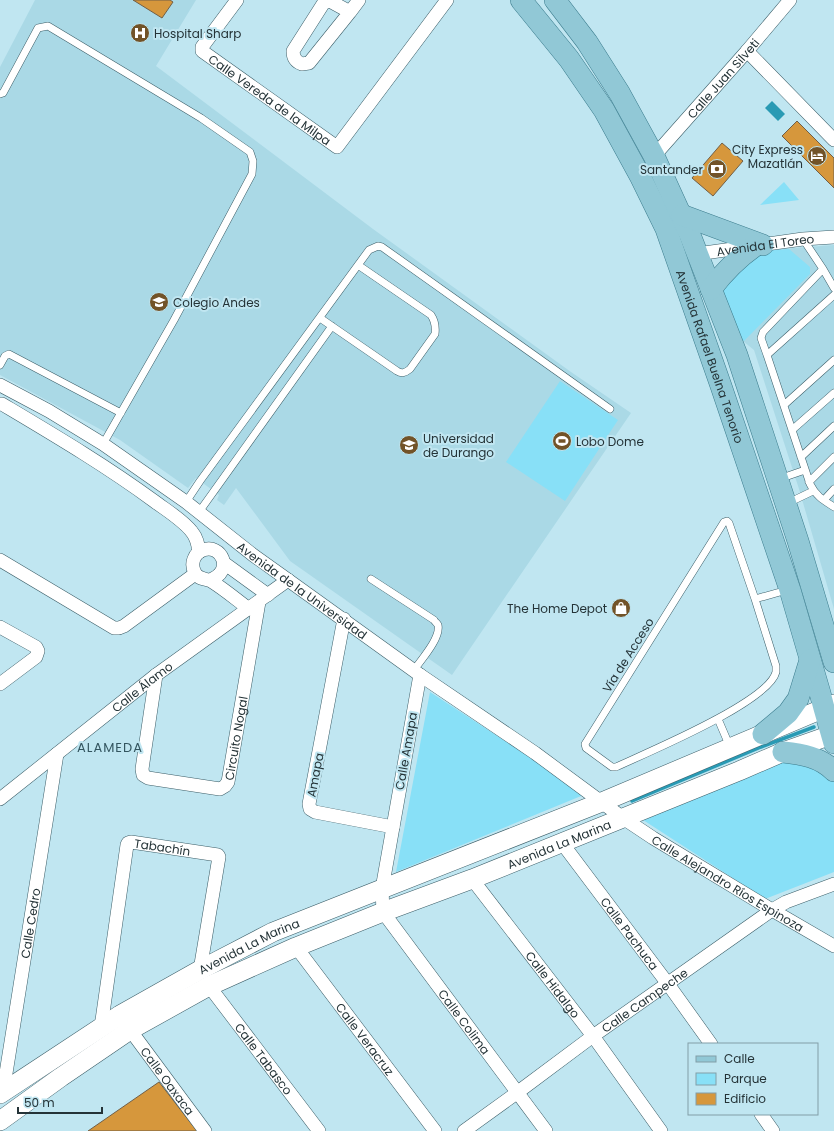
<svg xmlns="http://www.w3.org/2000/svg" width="834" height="1131" viewBox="0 0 834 1131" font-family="Poppins,sans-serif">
  <rect width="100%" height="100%" fill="#c0e6f1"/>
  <path fill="#aad9e6" d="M35 0H196L156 66 373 229 571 372 631 413 452 675 290 561 236 488 224 505 217 500 219 495 196 478 188 488 120 440 0 375V67Z
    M834 245V609L799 489 754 350 738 337 756 251Z"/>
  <path fill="#88e0f7" d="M784 182 799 200 760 205Z
    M789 249 810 267V274L744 341 738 337 721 285 756 251Z
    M560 381 618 420 565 501 506 462Z
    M430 692 586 794 396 872Z
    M792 757 834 780V872L765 899 640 818Z"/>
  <path fill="#299ab4" d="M772 101 785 114 778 121 765 108Z"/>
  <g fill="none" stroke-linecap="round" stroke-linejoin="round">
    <path stroke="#299ab4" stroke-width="3.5" d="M632 801 761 747 814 727"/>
  </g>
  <path fill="#d6973c" stroke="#715f47" d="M133 0H170L173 2 162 18Z
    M797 121 834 158V188L782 136Z
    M722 143 743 161 713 196 692 178Z
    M159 1082 197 1131H88Z"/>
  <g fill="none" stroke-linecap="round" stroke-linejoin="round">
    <g stroke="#3c5e68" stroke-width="8">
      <path id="lane" d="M0 94 3 93 38 28 48 26 201 118 250 152 253 161 252 174 174 320 103 444
        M803 239 823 269 834 288
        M823 269 763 332 761 338 767 355 834 295
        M320 318 397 371C402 374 405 373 410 369L435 334C436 326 435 321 431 315L358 265
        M767 355 810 484C816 496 823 500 834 507
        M0 365 5 356 9 354 121 413
        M784 405 834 360
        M792 430 834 393
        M801 457 834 426
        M779 479 805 470
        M809 482 834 457
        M824 500 834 489
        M186 502 200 481 369 250 378 246 382 247 610 409
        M788 503 813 491
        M199 512 332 326
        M727 521 729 523 755 599 776 666C776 668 776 670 776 672 769 702 646 753 616 767H612L586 748 585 744 724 522Z
        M371 579 434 620C435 622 437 623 438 625 441 638 421 660 414 670
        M755 599 787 590
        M718 719 730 747"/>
    </g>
    <g stroke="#3c5e68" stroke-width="14">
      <g id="street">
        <path id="s1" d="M237 0 202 47V51L337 147 447 0"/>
        <path d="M350 12 330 1H327L323 4 293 51C293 58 296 62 302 64L309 63 350 12 359 0"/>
        <path d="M747 51 834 140"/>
        <path id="s2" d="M654 156 747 51 790 0"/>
        <path id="s3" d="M697 254 803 239 834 237"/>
        <path id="s4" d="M0 385 49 411 103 444 186 502 253 555 288 580 420 675 535 753 623 818 653 838 772 910 834 946"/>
        <path d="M0 404H2C54 435 105 465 154 501 166 510 183 520 192 532 197 538 198 544 199 552"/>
        <path d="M0 560 114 628H119L124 626 195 574"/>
        <path d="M224 563 268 595"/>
        <path d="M210 580C235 571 221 543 203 550 194 553 190 564 195 573 199 580 205 578 211 581 224 589 237 600 249 609"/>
        <path d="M344 619 309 804 310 809 315 812 393 827"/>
        <path d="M0 627 36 647 38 651 36 657 0 684"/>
        <path id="s5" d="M156 675 142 769 143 775 148 778 220 789 225 786 228 782 259 602"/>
        <path id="s6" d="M420 675 382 889 383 912 546 1131"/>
        <path id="s7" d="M0 799 156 675 288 580"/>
        <path id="s8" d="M562 843 668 984 711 1044"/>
        <path id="s9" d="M472 879 593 1036 661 1131"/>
        <path id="s10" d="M296 947 435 1131"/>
        <path id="s11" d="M209 986 319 1131"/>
        <path id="s12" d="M125 1023 205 1131"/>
        <path id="s13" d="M101 1027 127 845 128 843 131 842 218 855 219 857 200 970"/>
        <path id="s14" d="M3 1092 57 754"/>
        <path d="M761 1114 773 1131"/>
        <path id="s15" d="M464 1131 518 1092 593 1036 772 910 786 902 834 884"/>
      </g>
    </g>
    <g stroke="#3c5e68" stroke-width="20">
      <g id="secondary">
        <path id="s16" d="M0 1094 120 1015 200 970 273 932 602 802 834 704"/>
        <path id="s17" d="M0 1121 61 1077 130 1030 209 986 296 947 383 912 472 879 623 818 739 771 783 752 834 734"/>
      </g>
    </g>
    <g stroke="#3b7c8d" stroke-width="22">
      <g id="primary">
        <path id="s18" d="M521 0 569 59 604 110 640 176 666 229 721 386 790 590 820 693 824 708 834 743"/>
        <path d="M555 0 587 42 620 94 654 156 690 235 737 355 798 541 834 662"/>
        <path d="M682 215 763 245"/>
        <path d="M711 289C724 272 738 258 755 246"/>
        <path d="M763 734 788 713 798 699 810 660"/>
        <path d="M783 752C802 754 820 757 834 771"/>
      </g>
    </g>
    <use href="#lane" stroke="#fff" stroke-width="7"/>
    <use href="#street" stroke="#fff" stroke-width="13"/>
    <use href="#secondary" stroke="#fff" stroke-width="19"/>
    <use href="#primary" stroke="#91c8d6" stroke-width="21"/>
  </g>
  <defs>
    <g id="hospital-disc" transform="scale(1)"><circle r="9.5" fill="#725328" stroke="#c0e6f1"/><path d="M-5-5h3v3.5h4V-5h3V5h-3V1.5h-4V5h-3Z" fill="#fff"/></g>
    <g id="hotel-disc" transform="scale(1)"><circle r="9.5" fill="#725328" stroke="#c0e6f1"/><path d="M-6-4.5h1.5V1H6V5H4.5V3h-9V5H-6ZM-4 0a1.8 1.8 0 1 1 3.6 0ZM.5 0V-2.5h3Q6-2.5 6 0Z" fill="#fff"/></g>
    <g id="bank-disc" transform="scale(1)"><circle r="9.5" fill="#725328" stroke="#c0e6f1"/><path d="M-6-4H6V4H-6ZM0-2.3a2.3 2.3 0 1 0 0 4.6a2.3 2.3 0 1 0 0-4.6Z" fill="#fff"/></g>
    <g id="school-disc" transform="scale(1)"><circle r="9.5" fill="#725328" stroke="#c0e6f1"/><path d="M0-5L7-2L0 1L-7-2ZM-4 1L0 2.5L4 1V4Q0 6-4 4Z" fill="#fff"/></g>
    <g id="stadium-disc" transform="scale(1)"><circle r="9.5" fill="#725328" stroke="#c0e6f1"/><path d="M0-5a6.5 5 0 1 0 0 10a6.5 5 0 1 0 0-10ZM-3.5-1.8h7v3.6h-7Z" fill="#fff"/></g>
    <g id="university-disc" transform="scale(1)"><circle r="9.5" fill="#725328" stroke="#c0e6f1"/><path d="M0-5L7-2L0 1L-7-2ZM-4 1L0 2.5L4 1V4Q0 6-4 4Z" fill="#fff"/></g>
    <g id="shop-disc" transform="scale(1)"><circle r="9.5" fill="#725328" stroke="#c0e6f1"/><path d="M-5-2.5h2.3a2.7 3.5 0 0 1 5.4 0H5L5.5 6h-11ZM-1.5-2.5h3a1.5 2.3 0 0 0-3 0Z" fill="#fff"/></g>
  </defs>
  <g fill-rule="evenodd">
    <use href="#hospital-disc" x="140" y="33"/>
    <use href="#hotel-disc" x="817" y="156"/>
    <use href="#bank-disc" x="717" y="169"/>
    <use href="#school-disc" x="159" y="302"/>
    <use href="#stadium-disc" x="562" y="441"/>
    <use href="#university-disc" x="409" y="445"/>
    <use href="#shop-disc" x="621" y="608"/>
  </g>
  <g text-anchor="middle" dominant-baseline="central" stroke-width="4" stroke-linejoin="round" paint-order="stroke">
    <g font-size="12" fill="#243337" stroke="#c0e6f1" text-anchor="start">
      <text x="154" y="33">Hospital Sharp</text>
      <text x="803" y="149" text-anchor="end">City Express<tspan x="803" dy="14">Mazatlán</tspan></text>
      <text x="703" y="169" text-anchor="end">Santander</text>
      <text x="173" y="302">Colegio Andes</text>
      <text x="423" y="438">Universidad<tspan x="423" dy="14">de Durango</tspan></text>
      <text x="576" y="441">Lobo Dome</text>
      <text x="607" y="608" text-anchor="end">The Home Depot</text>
    </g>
    <g font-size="12" fill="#243337" stroke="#c0e6f1">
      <text stroke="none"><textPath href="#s2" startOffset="104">Calle Juan Silveti</textPath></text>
      <text stroke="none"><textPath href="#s1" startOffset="146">Calle Vereda de la Milpa</textPath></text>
      <text stroke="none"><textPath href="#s3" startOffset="69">Avenida El Toreo</textPath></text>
      <text stroke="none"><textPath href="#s18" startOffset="407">Avenida Rafael Buelna Tenorio</textPath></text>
      <text stroke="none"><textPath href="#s4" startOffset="366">Avenida de la Universidad</textPath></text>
      <text transform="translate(628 655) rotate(-58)">Vía de Acceso</text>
      <text stroke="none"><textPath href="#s7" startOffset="181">Calle Álamo</textPath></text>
      <text stroke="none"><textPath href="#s5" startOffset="235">Circuito Nogal</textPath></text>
      <text transform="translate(406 751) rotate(-80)">Calle Amapa</text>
      <text transform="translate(315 775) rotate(-79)">Amapa</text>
      <text stroke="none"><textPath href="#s17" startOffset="627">Avenida La Marina</textPath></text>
      <text stroke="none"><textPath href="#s13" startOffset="221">Tabachín</textPath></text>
      <text stroke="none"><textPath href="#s4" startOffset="883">Calle Alejandro Ríos Espinoza</textPath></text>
      <text stroke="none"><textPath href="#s14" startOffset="171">Calle Cedro</textPath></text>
      <text stroke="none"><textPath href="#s8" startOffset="113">Calle Pachuca</textPath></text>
      <text stroke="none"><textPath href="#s16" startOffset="290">Avenida La Marina</textPath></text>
      <text stroke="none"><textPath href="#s9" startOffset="133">Calle Hidalgo</textPath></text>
      <text stroke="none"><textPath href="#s15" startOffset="223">Calle Campeche</textPath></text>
      <text stroke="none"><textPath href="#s6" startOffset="377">Calle Colima</textPath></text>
      <text stroke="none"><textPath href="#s10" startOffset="115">Calle Veracruz</textPath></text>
      <text stroke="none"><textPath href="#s11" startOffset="91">Calle Tabasco</textPath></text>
      <text stroke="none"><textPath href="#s12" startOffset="72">Calle Oaxaca</textPath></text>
    </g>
    <g font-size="13" letter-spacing="1" fill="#33555f" stroke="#c0e6f1">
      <text x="110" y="747">ALAMEDA</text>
    </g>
  </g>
  <rect x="688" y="1043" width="130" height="72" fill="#c0e6f1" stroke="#829ea7"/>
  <rect x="696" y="1056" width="20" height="6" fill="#91c8d6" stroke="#829ea7"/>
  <text x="724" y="1063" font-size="12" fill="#243337">Calle</text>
  <rect x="696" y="1073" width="20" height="12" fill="#88e0f7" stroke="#829ea7"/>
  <text x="724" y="1083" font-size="12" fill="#243337">Parque</text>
  <rect x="696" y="1093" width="20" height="12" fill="#d6973c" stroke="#829ea7"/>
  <text x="724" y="1103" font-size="12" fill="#243337">Edificio</text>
  <path d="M18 1107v6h84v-6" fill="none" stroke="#243337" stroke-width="2"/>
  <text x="24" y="1107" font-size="12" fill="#243337" stroke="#c0e6f1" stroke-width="3" paint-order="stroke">50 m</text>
</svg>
